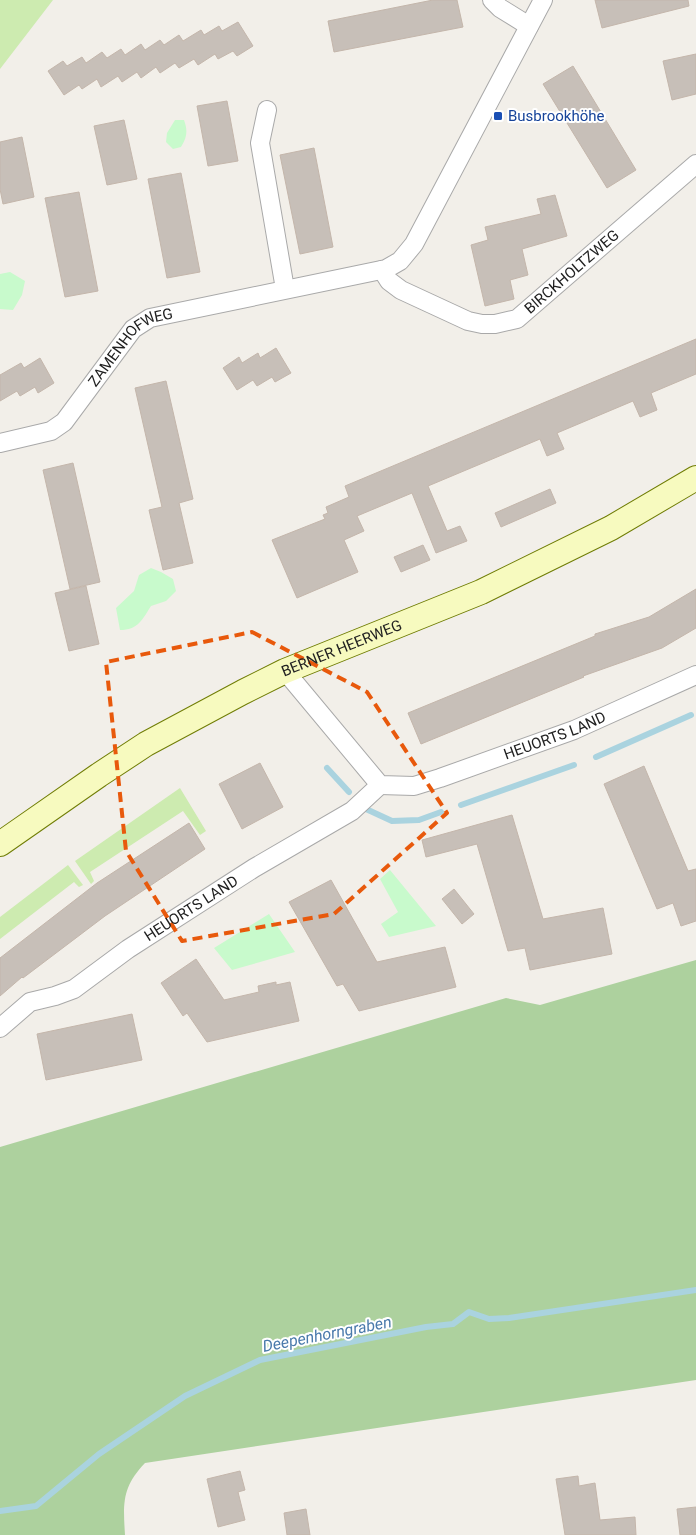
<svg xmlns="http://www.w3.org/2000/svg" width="696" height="1535" viewBox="0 0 696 1535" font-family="Roboto,sans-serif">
  <rect width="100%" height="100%" fill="#f2efe9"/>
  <path fill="#cdebb0" d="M0 0H53L0 69Z
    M180 788 206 831 200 835 183 811 90 872 94 881 91 884 75 861Z
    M68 865 83 885 79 887 74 882 0 939V917Z"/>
  <path fill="#add19e" d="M696 960V1380L145 1463C122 1487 123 1503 125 1535H0V1147L506 998 540 1005Z"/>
  <path fill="#c8facc" d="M175 120H184C188 131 187 137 181 147L173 149 166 142 167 133Z
    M10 272 25 281 22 295 13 310 0 309V274Z
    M151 568 161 572 173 579 176 591 166 601 151 606C142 620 138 630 120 630L116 608 134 591 139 575Z
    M390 870 436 926 389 937 381 924 398 912 380 879Z
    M269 914 295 952 232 970 214 948Z"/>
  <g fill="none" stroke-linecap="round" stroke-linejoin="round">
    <path stroke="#aad3df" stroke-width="6" d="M596 757 691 715
      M327 768 349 792
      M461 805 574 765
      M366 809 392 821 419 820 441 812
      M0 1511 36 1506 99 1454 185 1396 260 1360 426 1327 453 1324 469 1312 489 1319 509 1318 696 1290"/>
  </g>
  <path fill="#c7bfb8" stroke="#c4b6ab" d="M433 0H457L463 27 334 52 328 21Z
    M595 0H688L689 6 602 28Z
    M238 22 253 46 237 56 233 51 218 59 215 54 198 65 194 59 179 68 175 63 160 73 156 67 141 78 137 72 122 82 118 76 101 87 97 79 82 89 79 85 64 95 48 71 63 61 67 66 82 57 86 63 102 52 107 58 121 49 125 55 141 44 145 50 160 40 164 45 179 35 183 41 201 30 204 35 219 26 222 31Z
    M696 54V94L672 100 663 61Z
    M573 66 636 170 607 188 543 84Z
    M227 101 238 161 208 166 197 106Z
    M124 120 137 179 107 185 94 126Z
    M22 137 34 197 3 204 0 189V142Z
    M314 148 333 247 300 254 280 155Z
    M181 173 200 272 167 278 148 179Z
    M79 192 98 291 65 297 45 198Z
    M555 195 567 236 522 249 528 275 510 280 514 299 485 306 471 245 488 240 485 227 541 214 537 199Z
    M696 339V374L651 393 657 410 640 417 633 401 557 433 564 449 547 456 540 439 428 486 447 531 460 526 467 541 436 553 412 493 357 516 364 531 344 540 358 572 297 598 272 540 325 519 323 515 328 513 326 507 349 497 345 486Z
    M276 348 291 373 275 382 272 377 257 386 253 380 237 390 223 368 239 357 242 363 258 353 260 358Z
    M40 358 54 383 38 393 35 387 20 396 17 391 0 401V375L21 363 24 368Z
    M166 381 193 499 179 503 193 563 163 570 149 510 162 507 135 388Z
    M73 463 100 582 70 589 43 470Z
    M550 489 556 503 501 527 495 513Z
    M423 545 430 560 401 572 394 557Z
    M86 586 99 644 69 651 55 593Z
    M696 589V628L662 648 583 676 584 677 421 744 408 713 595 636V634L649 617Z
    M260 763 283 807 242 829 219 784Z
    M644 766 688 871 696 869V921L681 926 673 903 657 909 604 784Z
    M512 815 543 919 603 908 612 954 530 970 525 948 508 951 477 844 426 857 422 840Z
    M189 823 205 849 105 916 23 978 22 977 0 996V958L97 883Z
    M331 880 377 962 445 947 456 987 359 1011 343 984 337 986 289 902Z
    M454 889 474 914 462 924 442 899Z
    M196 959 224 1000 259 992 258 986 276 982V985L290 982 299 1021 207 1042 187 1013 183 1016 161 983Z
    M132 1014 142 1060 46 1080 37 1034Z
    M240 1471 245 1490 238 1492 245 1520 218 1527 207 1479Z
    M578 1476 579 1486 595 1483 600 1520 635 1517 636 1535H565L556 1479Z
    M696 1507V1535H680L677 1509Z
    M306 1509 310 1535H287L284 1513Z"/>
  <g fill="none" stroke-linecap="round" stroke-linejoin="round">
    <g stroke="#a9a9a9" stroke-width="20">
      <g id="street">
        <path d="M492 0 500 8 529 26"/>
        <path d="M267 110 260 143 285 289"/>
        <path id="s1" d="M382 270 389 281 401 290 468 321 482 324H495L517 319 696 164"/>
        <path id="s2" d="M0 443 51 431 64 422 133 329 150 318 386 269 400 261 414 244 543 0"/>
        <path id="s3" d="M285 671 380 785 414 786 440 778 574 730 696 675"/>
        <path id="s4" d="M0 1028 30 1002 55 996 74 989 128 949 254 868 352 811 380 785"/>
      </g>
    </g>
    <g stroke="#707d05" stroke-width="26">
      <g id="secondary">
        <path id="s5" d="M0 844 99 775 146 744 243 692 285 671 481 592 611 528 696 478"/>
      </g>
    </g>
    <use href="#street" stroke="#fff" stroke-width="18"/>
    <use href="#secondary" stroke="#f7fabf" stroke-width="24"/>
  </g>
  <path fill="none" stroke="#e8590c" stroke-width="4" stroke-dasharray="10 6" stroke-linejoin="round" d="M252 632 367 692 447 813 334 914 182 941 126 851 106 662Z"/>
  <rect fill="#1a4fb4" stroke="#fff" stroke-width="2" x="493" y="111" width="10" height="10" rx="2.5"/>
  <g text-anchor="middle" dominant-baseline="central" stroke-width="4" stroke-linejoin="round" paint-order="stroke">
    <g font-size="15" fill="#164399" stroke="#fff" text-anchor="start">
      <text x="508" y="116">Busbrookhöhe</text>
    </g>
    <g font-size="15" fill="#222" stroke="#fff">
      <text stroke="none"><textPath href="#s1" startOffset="224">BIRCKHOLTZWEG</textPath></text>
      <text stroke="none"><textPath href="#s2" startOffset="171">ZAMENHOFWEG</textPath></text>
      <text stroke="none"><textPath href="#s5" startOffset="395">BERNER HEERWEG</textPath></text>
      <text stroke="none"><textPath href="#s3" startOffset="332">HEUORTS LAND</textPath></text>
      <text stroke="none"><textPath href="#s4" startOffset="228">HEUORTS LAND</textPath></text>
    </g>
    <g font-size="16" font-style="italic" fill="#4a7aab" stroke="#fff">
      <text transform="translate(327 1334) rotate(-11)">Deepenhorngraben</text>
    </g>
  </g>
</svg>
